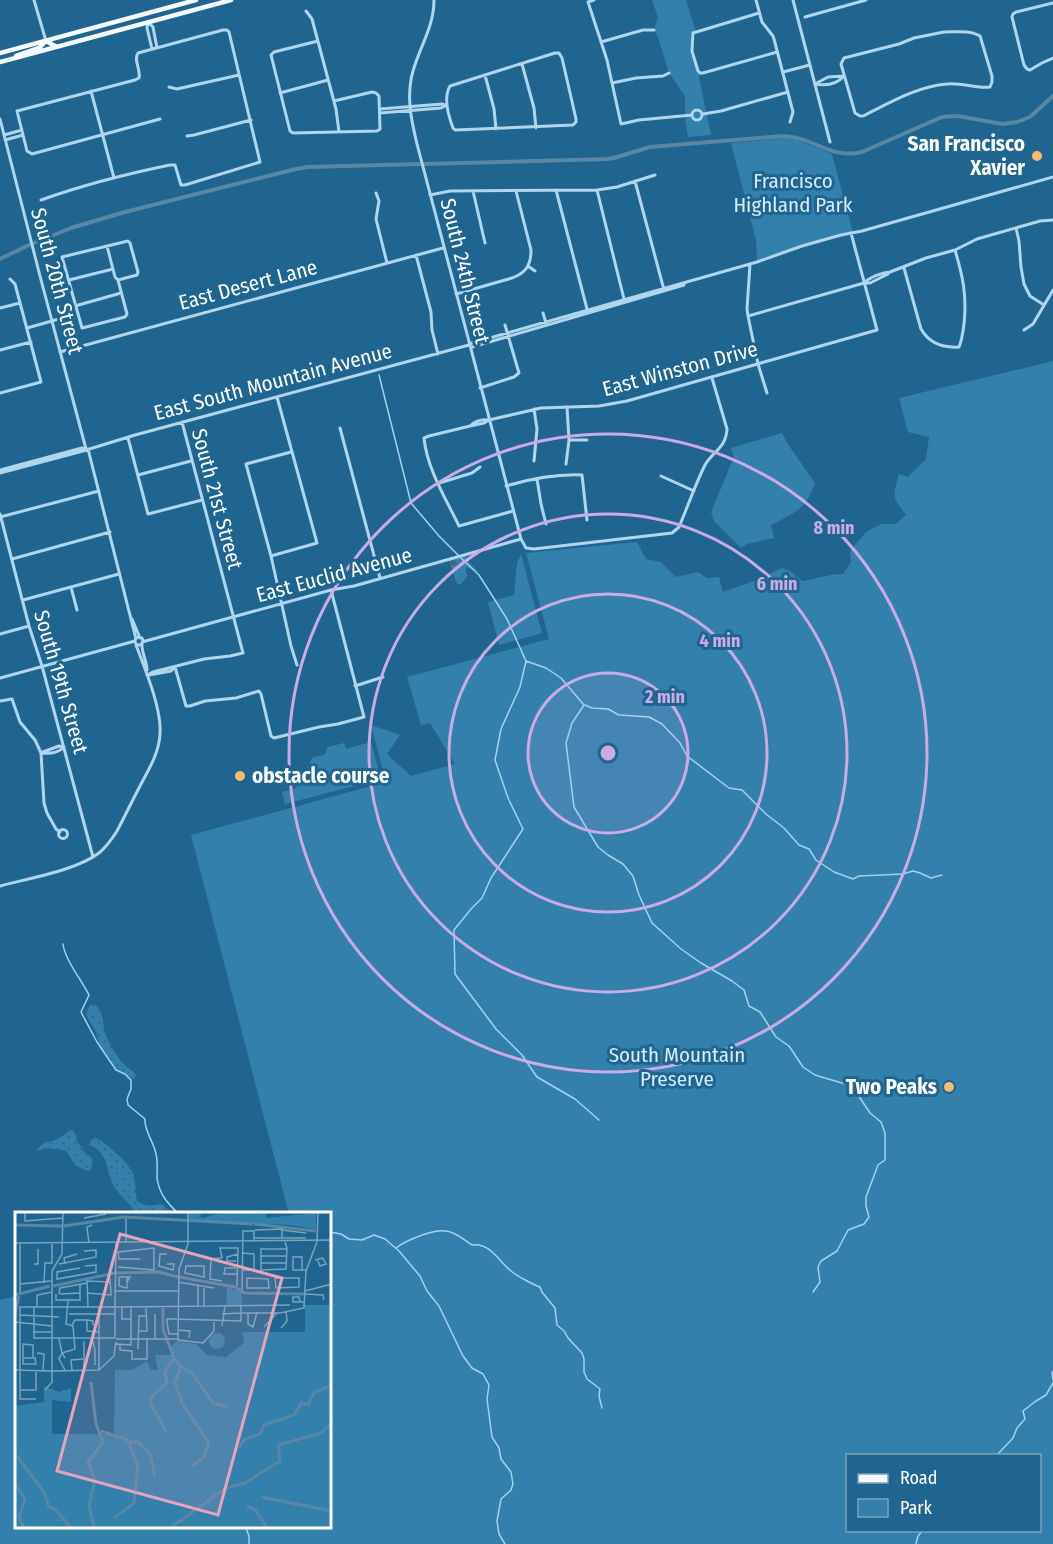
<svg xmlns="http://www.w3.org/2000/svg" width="1053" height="1544" viewBox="0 0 1053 1544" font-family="'Fira Sans Condensed',sans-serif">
  <defs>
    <pattern id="grass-dots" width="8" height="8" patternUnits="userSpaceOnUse" patternTransform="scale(1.5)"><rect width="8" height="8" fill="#3380ad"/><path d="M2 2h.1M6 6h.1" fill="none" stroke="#3e6981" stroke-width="1.8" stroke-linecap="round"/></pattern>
    <pattern id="forest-firs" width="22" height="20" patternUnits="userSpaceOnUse" patternTransform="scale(1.5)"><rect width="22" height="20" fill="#3380ad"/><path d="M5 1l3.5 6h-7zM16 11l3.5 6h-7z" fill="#3e6981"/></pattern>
  </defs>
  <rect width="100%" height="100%" fill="#1f6590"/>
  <path fill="url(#grass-dots)" d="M94 1004C106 1011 101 1027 107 1038 110 1045 117 1056 122 1062 126 1067 132 1070 136 1075L134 1079C120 1074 107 1062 101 1048 98 1042 98 1035 95 1030 92 1024 88 1020 86 1013L90 1005Z
    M70 1130C76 1131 76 1136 77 1142 81 1145 82 1150 85 1153 89 1156 91 1156 93 1161L91 1170 88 1171 76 1166 67 1152 64 1150 47 1148 37 1151C44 1138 52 1144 61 1137 64 1135 67 1132 70 1130Z
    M96 1138C106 1142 132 1166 134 1176 136 1184 135 1193 137 1201 145 1207 152 1206 162 1204L172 1214H136C131 1204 121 1197 115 1188 105 1173 110 1152 89 1145L91 1140Z"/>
  <path fill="url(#forest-firs)" d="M465 556 468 558 469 562 479 572 466 567 467 577 461 584H457L449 560Z"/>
  <path fill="#3380ad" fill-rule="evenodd" d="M652 0H686L696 32 693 33 692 51 700 73 699 77 711 135 688 137 685 119V96L669 73 658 37 654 30 658 17Z
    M785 138H792L832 154 853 233 841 235 757 262 756 240 731 143Z
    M1053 361V1544H0V1300L16 1296V1528H330V1214H289L191 835 386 782 371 725 400 735 387 754 411 776 455 764 430 723 421 725 407 677 549 639 526 553 637 542 646 559 661 562 676 577 698 572 707 578 719 577 723 592 754 581 782 568 790 571 802 581C816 579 829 574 843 574L851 562 850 551 866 532 881 524H896L906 515C892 495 892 499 899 474L908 477 926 459 929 437 908 432 899 398ZM848 1456H1040V1530H848Z
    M782 433 787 443 815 483C805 510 796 512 771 525L774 538 747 544 741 548 714 521 711 512 734 457 731 448Z
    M521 554 542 633 499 645 488 602 514 595 517 563Z
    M371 742 381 779 285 804 282 792 296 788 313 757 324 755 328 747 344 743 346 749Z"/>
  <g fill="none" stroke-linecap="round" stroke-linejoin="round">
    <path stroke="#a2d3ee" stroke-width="1.5" d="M379 375 411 503 439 536 458 555
      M461 558 479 575 507 619 526 661 520 687 501 729 495 760 508 798 523 829 491 878 482 898 471 909 454 930 455 974 487 1017 496 1029 522 1055 537 1077 575 1099 599 1120
      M526 661 546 668 561 678 584 705 572 723 566 743 574 807 598 847 608 855 623 864 633 876 639 895 652 923 681 949 701 963 732 981 744 990 749 1006 760 1012 776 1037 789 1046 803 1067 815 1075 852 1086 870 1113 881 1122 885 1133V1160L878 1165 866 1197V1206L869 1217 864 1224 848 1230 837 1251 821 1261 818 1267 820 1282 813 1292
      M585 705 592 708 608 709 619 715 649 717 662 724 680 743 687 756 729 788 742 790 766 814 784 828 799 845 809 849 816 860 834 872 853 879 859 876 903 874 913 871 920 873 931 878 942 875
      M63 944C65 960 81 979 89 995L81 1012 97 1042 116 1070 125 1074 131 1080V1089L127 1099 128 1105 145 1119C144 1131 154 1142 156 1154 158 1162 157 1170 157 1178 159 1194 168 1204 179 1214
      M330 1232 341 1234 349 1239 362 1240 374 1235 385 1239 399 1251 420 1276 427 1291 439 1306 463 1356 472 1368 483 1374 489 1385 487 1399 492 1437 499 1448 501 1459 511 1472 513 1484 511 1490 501 1499 497 1521 499 1534 505 1544
      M396 1248C406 1240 434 1229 446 1231 456 1232 464 1240 472 1245 489 1242 499 1261 511 1271 517 1276 532 1284 540 1287L542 1292 555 1308 557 1325 564 1331 568 1338 582 1353 584 1359V1372L587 1379 600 1389 599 1396 602 1408
      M1053 1371 1052 1373 1053 1380
      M996 1456 1013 1438 1017 1428 1025 1419 1023 1411 1036 1401 1046 1395 1053 1383
      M246 1528 249 1536V1544
      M916 1544 918 1536 923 1530"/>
    <path stroke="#5787a3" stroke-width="4" d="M424 164 607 159 614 158 650 147 782 136C812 136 831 160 862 152L942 117 957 116 1003 124 1017 122 1030 117 1053 96
      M34 243 71 228 125 212 296 169 308 167 420 164
      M0 259 29 245"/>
    <path stroke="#afd6ed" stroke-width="3" d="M34 0 46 41
      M434 0C434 27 420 46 413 71 406 96 411 119 417 144L521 539 526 548 534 549 672 533 679 527C688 506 695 485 705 465 713 451 726 448 727 429L712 378
      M594 0 588 2 607 60 621 124 639 120 692 115
      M756 0 762 22 773 36 774 39 793 112 790 122
      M793 0 830 142
      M1053 3 1016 12 1013 14 1012 17 1024 65 1027 69 1030 70 1042 63 1053 58
      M306 11 312 19 336 109 339 132
      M759 13 693 33 692 51 698 71 700 73H703L777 52
      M805 17 866 0
      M148 22 153 27 157 48
      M148 22 147 28 152 49
      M944 32C956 32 970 30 980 36L992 76V82L990 87C976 89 961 82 947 84 918 86 889 103 863 116H860L855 113 841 64 844 58 899 44 914 38Z
      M318 41 274 52 271 55 290 131 293 133 377 131 380 129 379 96 376 93 372 92 334 101
      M601 42 643 30H654
      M555 53H559L562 58 576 119V122L573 125 455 130 453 128C448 115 443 98 450 86Z
      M522 64 534 108 536 128
      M783 72 810 65
      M485 75 494 109 496 129
      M612 83 636 78 663 76 669 73
      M815 84C826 86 837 84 844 76
      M815 84 828 77 844 76
      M169 87 177 89 239 75
      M91 91 114 178
      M280 93 328 80
      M380 109 442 104 445 105
      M692 115a5 5 0 1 1 10 0a5 5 0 1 1-10 0Z
      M380 113 441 108 447 105
      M703 114 721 111 788 92
      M0 119 40 276 86 449
      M4 135 22 130
      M187 136 194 135 251 120
      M5 140 23 135
      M635 181 664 290
      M556 190 587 309
      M597 190 624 299
      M473 191 485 243
      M376 193 379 201 376 219 387 263
      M430 195 450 191 597 190 617 187 655 175
      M41 200C83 185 126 174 170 165H175L181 185H185L260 162 229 32 227 30H223L138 53C133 60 141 69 139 78L135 80 17 111 27 151 32 154 160 119
      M1016 228 1019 241 1021 267 1024 284 1030 296 1044 305
      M107 246 115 277 118 280 127 314 125 317 82 328 62 257 128 241 130 243 138 272 137 275 118 280
      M416 255 431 312 432 330 438 354
      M750 264 747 309 748 316 758 364 767 393
      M528 266 535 271
      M904 268 921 329C929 343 943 348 959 347 962 340 963 332 964 324 967 296 963 277 955 250
      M69 280 113 269
      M864 283C870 277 881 273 890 272L926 258 955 250 977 239 1040 221 1053 220
      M456 294 512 278C526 273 531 265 531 250L516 191
      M75 306 121 293
      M0 308 20 303
      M543 313 546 323
      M748 316 864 283H870L888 274
      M27 328 59 319 61 317 70 315H74L71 318 62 321 59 319
      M1024 330 1033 324 1053 290
      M469 345 472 347 684 285V283
      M0 350 31 342
      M60 352 443 248
      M480 388 514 377 519 373 505 325
      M0 393 41 382 15 284 10 279
      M489 420 484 423 470 426 429 436 424 438C427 469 446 499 459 526L513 511
      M470 426C475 421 482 419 489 420L541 408 599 406 627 401 877 330 851 233
      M340 428 380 578
      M128 438 148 514 202 500
      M569 440H587
      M88 449 136 639
      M291 452 246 464 271 556 291 646 297 665
      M534 461 537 429 534 409
      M566 464 569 440 567 407
      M0 470 82 448 86 449
      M0 473 83 451 135 435 469 345 472 343 757 262 802 246 841 235 862 231 1053 177
      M138 475 191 461
      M661 476 694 491
      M537 479 541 504 546 524
      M439 483 472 473 480 467
      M506 486C530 479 557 474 582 475L587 520
      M0 514 29 626 42 666 93 857
      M0 517 99 491
      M271 556 317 543 277 397
      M12 559 110 532
      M71 587 77 610
      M23 600 119 574
      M132 619 140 638
      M0 634 29 626
      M135 641a4 4 0 1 1 8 0a4 4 0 1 1-8 0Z
      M142 642 331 590 354 586 521 539
      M142 643C141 652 147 661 147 670
      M175 667 186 706H190L205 701 236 698 259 691 261 694 271 736 274 738 319 727 338 724 364 717 331 590
      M147 675 153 672 204 659 230 656 243 653 182 422
      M149 675 171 671 174 668
      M0 678 135 641
      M355 686 383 677
      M0 701 12 699 20 722 35 740 41 753 44 803 47 813 56 829 60 832
      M43 752 59 746 64 747
      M41 753C49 754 58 753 64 747
      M58.5 834a4.5 4.5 0 1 1 9 0a4.5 4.5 0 1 1-9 0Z
      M0 886C29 878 75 871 99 853 106 847 112 839 117 831 125 816 132 801 140 786 149 769 159 753 160 734 162 709 145 669 136 645"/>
    <path stroke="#f5faff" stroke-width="4.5" d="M0 53 196 0
      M16 56 39 48 46 41 55 46
      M0 62 231 0"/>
  </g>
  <circle cx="608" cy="753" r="80" fill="#caabe5" fill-opacity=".12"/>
  <g fill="none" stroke="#caabe5" stroke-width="3">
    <circle cx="608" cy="753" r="80"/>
    <circle cx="608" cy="753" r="159"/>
    <circle cx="608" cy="753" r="239"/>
    <circle cx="608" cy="753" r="319"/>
  </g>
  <g fill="#fbb96f" stroke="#1f6590" stroke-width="2">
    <circle cx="1037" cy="156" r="6"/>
    <circle cx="240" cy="776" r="6"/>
    <circle cx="949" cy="1087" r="6"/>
  </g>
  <g text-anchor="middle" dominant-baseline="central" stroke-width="6" stroke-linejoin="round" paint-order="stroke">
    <g font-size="21" font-weight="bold" fill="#fff" stroke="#1f6590" text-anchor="end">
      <text x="1025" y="144">San Francisco<tspan x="1025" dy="24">Xavier</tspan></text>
      <text x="252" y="776" text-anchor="start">obstacle course</text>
      <text x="937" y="1087">Two Peaks</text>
    </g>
    <g font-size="21" fill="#d4ecf9" stroke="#1f6590">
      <text x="793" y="181">Francisco<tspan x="793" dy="24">Highland Park</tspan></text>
      <text x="677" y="1055">South Mountain<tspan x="677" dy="24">Preserve</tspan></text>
    </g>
    <g font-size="21" fill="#fff" stroke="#1f6590">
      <text transform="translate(465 271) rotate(76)">South 24th Street</text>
      <text transform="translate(57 281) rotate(75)">South 20th Street</text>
      <text transform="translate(248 285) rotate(-15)">East Desert Lane</text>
      <text transform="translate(680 369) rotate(-15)">East Winston Drive</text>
      <text transform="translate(273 382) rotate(-15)">East South Mountain Avenue</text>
      <text transform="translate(217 499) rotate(75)">South 21st Street</text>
      <text transform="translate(334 575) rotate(-15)">East Euclid Avenue</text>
      <text transform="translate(61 682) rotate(74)">South 19th Street</text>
    </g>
  </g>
  <g transform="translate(15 1212)">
    <rect width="316" height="316" fill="#1f6590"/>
    <path d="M174 1H188L184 4 188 6 205 1H251V6L301 1V17L274 13 174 9Z" fill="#3380ad"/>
    <path d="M212 75 227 80V93L211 94ZM290 93H316V316H0V194L29 190V174L44 180 56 176V190L37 188V222H99L100 158H116L132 149 136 158H143L140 143H163L155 142V135L162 129 181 132 192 143 211 145 229 131 227 120H290ZM194 129a8 8 0 1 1 16 0a8 8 0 1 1-16 0Z" fill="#3380ad"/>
    <path fill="none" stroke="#5787a3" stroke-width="3" d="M239 12 301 19M0 13 47 14M49 14 109 5 238 12M100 61 144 60 163 65M164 65 220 75 230 81 290 82M38 74 100 61M0 83 35 74M148 96V117L159 146 150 160 152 171 137 184 135 191 151 219M0 103 4 84M159 146 166 155 160 170 167 191 194 231 189 245 177 254M166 155 177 161 198 191 214 195M76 170 81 212 88 230 73 250 80 268 74 294 79 315M86 219 113 228 123 255 119 291 99 306M115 230H123L135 242 140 263M224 236 229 228 246 221 249 213 279 203 286 191 293 192 299 181 317 173M0 242 29 280 34 295 41 298 56 316M0 271 10 288 4 304 9 316M246 285 317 299M232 294 240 298 252 316M155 316 211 276 230 271 265 249 263 233 306 221 317 211"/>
    <path fill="none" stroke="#79a3bc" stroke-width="1.5" d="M10 1V9L48 6M69 6 91 2M240 18 267 17V25M267 18 291 21M240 26H291M270 30 272 36 271 57 246 58V37H272M302 30 303 1M0 31 317 28M74 31 72 15 77 13M111 31V7M173 32 164 57 163 128 188 131 199 119V110M173 32V1M227 41 239 42V58H228M152 42H145L144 54 158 58 159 52H152M246 44H271M207 46 205 36H223L222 74M300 48 308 46 311 52 305 54 303 49M221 49H212V45L223 42M246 51H271M19 52H23V37M44 52 81 45V38L69 39M50 52 49 46 62 42M171 54H189V65L170 61ZM103 55 139 58V36L103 40 104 47H125M65 56 42 60V67L81 60V53L70 54M221 56H210L209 62H223M287 57V45H278V58H291M232 66 253 67 254 76H232ZM260 66H284V75L261 76ZM207 69 195 67 196 47 207 46M163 70 199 76M29 71 30 51H37V32M5 72 36 69M104 74V65H115L112 70M104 74 112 76V65M227 78 228 19H239V29M100 79H163M290 79 317 72M5 81V32M72 81 96 83 95 66M41 82V88H65V73M44 82 45 76 72 71M45 82 65 81M290 82 308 83 309 88M285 90 284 85H278V90H289M198 94 275 93M19 95V126H100M22 95V83L37 80M73 95 72 69 96 70M84 95V158M98 95 199 94M100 95 101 31M107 95V107H116M183 95V74M189 95V76M226 101H265L289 96 291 59 302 30M233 101V112L238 115 242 100M54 102H100M207 102 226 101M5 103 44 105M160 107 226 109V93M161 107H152V111L154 122H163M72 108V119L84 120M0 110 37 114M57 113 60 108H72L78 109V113M207 114 210 94M249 115 262 101M266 116 272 109 271 99M163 118 175 119 174 126M124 119H132L131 95M19 120H37M100 126V95M44 127 47 141 44 147 50 158M101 127H163M140 127V102M75 130H78L80 138V153M7 132 18 133V145M100 132 116 133V95M105 132V138L117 139V147H132V127M123 137 124 104H131M22 141 29 142 28 158M8 146H20L21 152H8V132M50 146 47 141 60 137 58 114 51 112 53 88M0 158 37 159V59L47 42 48 1M57 158 56 148 68 147M69 158V129M84 158 99 144 101 130M6 178H21V158M30 178 37 170V159L84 158M21 187H5V95H100"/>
    <path fill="#e7a3bd" fill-opacity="0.15" stroke="#e7a3bd" stroke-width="3" d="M105 22 267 66 203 303 42 259Z"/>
    <rect width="316" height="316" fill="none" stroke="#fff" stroke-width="3"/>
  </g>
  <circle cx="608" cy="753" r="9" fill="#caabe5" stroke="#1f6590" stroke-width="3"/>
  <g font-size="18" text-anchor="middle" font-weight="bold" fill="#caabe5" stroke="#1f6590" stroke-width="6" stroke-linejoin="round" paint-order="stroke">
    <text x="834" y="534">8 min</text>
    <text x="777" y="590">6 min</text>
    <text x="720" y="647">4 min</text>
    <text x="665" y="703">2 min</text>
  </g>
  <rect x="846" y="1454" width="195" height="78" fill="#1f6590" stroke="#79a3bc" stroke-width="1.5"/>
  <rect x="858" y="1474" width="30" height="9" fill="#f5faff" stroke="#79a3bc" stroke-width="1.5"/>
  <text x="900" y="1484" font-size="18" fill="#ffffff">Road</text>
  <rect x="858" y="1499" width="30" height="18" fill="#3380ad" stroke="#79a3bc" stroke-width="1.5"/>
  <text x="900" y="1514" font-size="18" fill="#ffffff">Park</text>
</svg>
